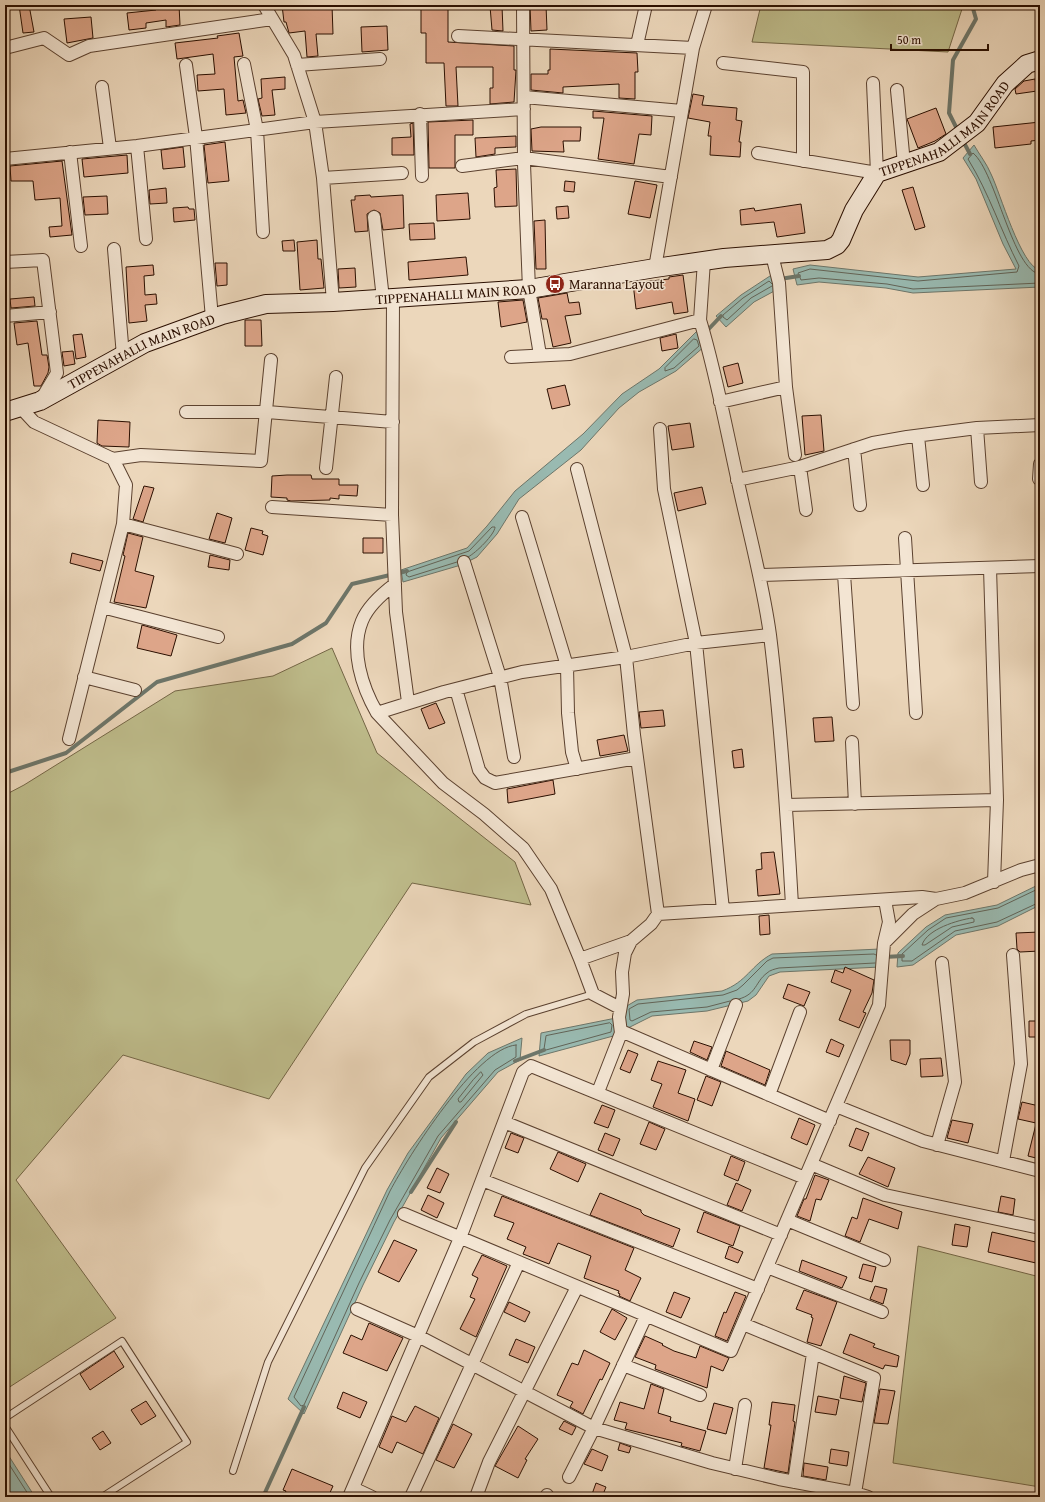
<svg xmlns="http://www.w3.org/2000/svg" width="1045" height="1502" viewBox="0 0 1045 1502" font-family="'Gentium Book Plus',serif">
  <rect width="100%" height="100%" fill="#ecd7bb"/>
  <filter id="stains"><feTurbulence type="fractalNoise" baseFrequency=".005" numOctaves="4"/><feColorMatrix values="0 0 0 0 .2 0 0 0 0 .09 0 0 0 0 .02 0 0 0 .5 -.17"/></filter>
  <radialGradient id="worn" r=".72"><stop offset=".6" stop-color="#630" stop-opacity="0"/><stop offset="1" stop-color="#630" stop-opacity=".3"/></radialGradient>
  <path fill="#bebc8b" stroke="#746646" d="M761 5H959L962 9 948 52 752 42Z
    M332 648 377 753 515 862 531 905 412 883 269 1099 123 1055 16 1180 116 1318 5 1390V795L24 785 175 691 273 676Z
    M918 1246 1040 1277V1487L893 1463Z"/>
  <path fill="#99bab1" stroke="#6d766a" d="M974 145C979 154 987 164 991 174 1000 192 1021 267 1040 270V287L913 293 886 288 819 282 797 285 793 269 810 265 918 277 1016 269 1003 244 976 179 963 158Z
    M773 274 778 289 754 302 726 327 716 316 741 295Z
    M697 331 705 346 676 371 639 392 619 408 581 450 519 499 497 534 477 557 461 565 403 582 401 570 467 548 487 526 515 491 583 434 622 394 659 369Z
    M1040 884V905L998 926 956 935 913 965 897 967 898 953 926 927 945 915 997 905Z
    M880 949V967L780 972 769 976 756 995 748 1001 707 1011 652 1016 626 1029 625 1007 637 1000 722 991C747 982 751 965 772 954Z
    M616 1018 617 1035 539 1056 541 1033Z
    M522 1038 520 1060 498 1072 441 1138 394 1222 363 1285 304 1414 288 1399 387 1190 408 1153 466 1074 488 1053Z
    M5 1450 35 1497H5Z"/>
  <g fill="none" stroke-linecap="round" stroke-linejoin="round">
    <path stroke="#626458" stroke-width="1" d="M1040 274C1013 272 996 172 973 153L968 159C989 193 1001 231 1019 266L1017 272 918 281 810 269 798 273 801 280 819 278 887 284 913 289 1040 283
      M772 284 769 281 743 298 723 315V317L727 320 751 298 772 286
      M694 339 697 340 699 346 674 368 665 371V368Z
      M457 562 409 577 406 575 407 572 469 551 492 527H495C495 534 476 553 468 557
      M1040 888 998 908 946 918 928 930 902 954V961H912L955 931 997 922 1040 902
      M972 918 974 919V922L952 927 925 945H922C927 929 958 920 972 918Z
      M739 999C757 994 755 982 767 973 770 970 775 969 779 968L875 963
      M730 1001 707 1007 651 1012 632 1021 630 1020 629 1009 638 1004 723 995 737 990 743 985 767 961 773 958 874 954 876 955
      M610 1023 612 1025 611 1032 546 1050 544 1049 546 1036Z
      M516 1045V1057L495 1070 438 1136 390 1220 359 1283 304 1405 301 1406 294 1397C315 1351 337 1306 358 1260 369 1237 379 1214 390 1191 408 1157 476 1048 516 1045Z
      M481 1072 483 1075 461 1102H459L458 1099 473 1080Z
      M5 1458 30 1497"/>
    <path stroke="#6d766a" stroke-width="4" d="M958 131 949 113 953 60 976 19 972 5
      M962 139 970 154
      M780 279 799 276
      M705 333 721 316
      M5 773 66 753 157 682 292 644 326 623 352 584 407 571
      M884 957 903 956
      M515 1061 544 1050
      M411 1192 456 1122
      M263 1497 304 1407"/>
  </g>
  <path fill="#dda589" stroke="#2b0f00" d="M19 5H29L34 32 23 33Z
    M179 5 180 25 166 27V20L146 23V28L129 30 127 13 156 10 155 8Z
    M282 5H332L333 34H316L318 56 307 57 305 31 289 33 286 22H284Z
    M530 5H546L547 30 531 31Z
    M490 6H502L503 31 492 30Z
    M421 7H448V42L514 46V70H516L514 102 490 104V88H493V67H456L458 106H446L444 63H426V33H421Z
    M91 17 93 38 67 43 64 19Z
    M387 26 388 50 362 52 361 27Z
    M239 33 243 56 234 57 238 101 243 100 246 113 226 115 224 89 198 91 197 75 215 74 213 54 177 59 175 43 218 38 217 36Z
    M550 49 637 53 638 72H635V99L619 98V84L563 87V93L531 90V74H548V70H550Z
    M285 77V89L272 90 275 115 262 116 258 99 262 98 261 79Z
    M1035 79 1037 91 1016 94 1015 89 1024 81Z
    M693 94 704 96 702 105 737 108 736 120 742 121 739 142H741L740 157 710 155 711 136H708L710 122 688 118Z
    M936 108 946 134 935 141 918 148 907 119Z
    M593 111 652 116 651 135 639 134 634 164 598 159 604 118H593Z
    M473 120V135H455V168H429L428 122Z
    M1040 122V140L1031 141V144L995 148 993 127Z
    M413 123 414 155H392V138L411 137 410 124Z
    M541 127H581L580 141H563L564 152 532 151 531 129Z
    M516 136V147L495 148V154L476 157 475 138Z
    M225 142 229 181 208 183 204 145Z
    M183 147 185 167 163 169 161 150Z
    M127 155 128 173 84 177 82 159Z
    M62 161 72 235 50 237 49 227 62 226 60 198 35 200 33 181H11L10 166Z
    M516 169 517 206 495 207 494 188 497 187 496 170Z
    M565 181 575 182 574 192 564 191Z
    M635 181 657 185 650 218 628 214Z
    M913 187 925 227 915 230 902 190Z
    M166 188 167 203 150 204 149 190Z
    M468 193 470 219 437 221 436 195Z
    M370 195 371 197 403 195 404 228 383 230 380 213 374 210 367 214 368 231 355 232 351 200H355V196Z
    M107 196 108 214 85 215 83 197Z
    M801 204 805 233 777 237 774 222 741 225 740 210 754 208 755 211Z
    M568 206 569 218 557 219 556 207Z
    M188 207 189 209H194L195 220 174 222 173 208Z
    M545 220 546 269H536L534 221Z
    M434 223 435 239 410 240 409 224Z
    M294 240 295 251H283L282 241Z
    M317 240 318 259H321L324 288 300 290 297 242Z
    M466 257 468 275 409 280 408 262Z
    M215 263H227V285L217 286Z
    M153 265 154 275 144 276 145 295 156 294 157 304 145 305 147 321 129 323 126 267Z
    M355 268 356 287 339 288 338 269Z
    M683 275 688 312 674 314 672 302 636 309 633 283 669 279V277Z
    M567 293 569 303 579 302 581 314 565 316 571 343 553 347 547 319H542L538 298Z
    M34 297 35 306 11 308 10 299Z
    M523 300 527 322 501 327 498 302Z
    M245 320H261L262 346H245Z
    M37 321 42 355H47L49 367 48 373 41 386H34L28 343 17 345 14 323Z
    M82 334 86 357 76 359 73 335Z
    M676 334 678 348 662 351 660 338Z
    M73 351 75 364 64 366 62 352Z
    M738 363 743 383 728 387 723 367Z
    M565 385 570 405 552 409 547 389Z
    M821 415 824 451 805 455 802 416Z
    M98 420 130 422 129 447 102 446 97 443Z
    M690 423 694 447 672 450 668 426Z
    M287 475H311L312 479H339V485H358L357 496 339 495V499L330 498V500L291 501 287 500V498L271 497 272 476Z
    M144 486 154 488 143 522 133 519Z
    M702 487 706 504 678 511 674 493Z
    M217 513 232 518 225 543 209 539Z
    M251 528 263 531 262 534 268 536 263 555 245 550Z
    M128 533 143 537 135 571 154 576 146 608 114 602 125 556 123 555Z
    M363 538H383V553H363Z
    M72 553 103 561 100 571 70 563Z
    M210 555 230 560 229 570 208 567Z
    M142 625 177 635 171 656 137 648Z
    M436 703 445 723 429 729 421 709Z
    M663 710 665 726 641 728 639 712Z
    M832 717 834 741 815 742 813 718Z
    M624 735 628 751 600 756 597 740Z
    M742 749 744 767 734 768 732 751Z
    M553 780 555 794 508 803 507 789Z
    M774 852 780 894 758 896 756 870 762 869 761 853Z
    M769 915 770 934 760 935 759 916Z
    M1040 932V951L1020 952 1017 949 1016 933Z
    M845 967 874 980 872 993 863 1012 866 1013 859 1028 839 1020 851 990 831 982 835 970 843 973Z
    M788 984 810 992 804 1006 783 998Z
    M1029 1021H1040V1037H1029Z
    M831 1039 844 1045 839 1057 826 1052Z
    M890 1040H910V1054L906 1065 891 1060Z
    M694 1041 712 1047 707 1060 690 1052Z
    M628 1050 638 1054 630 1073 620 1069Z
    M726 1051 770 1070 765 1085 721 1066Z
    M941 1058 943 1076 921 1077 920 1059Z
    M658 1061 686 1070 678 1093 695 1099 688 1121 653 1107 662 1084 651 1080Z
    M706 1076 721 1082 712 1106 697 1100Z
    M1022 1102 1039 1106 1036 1123 1018 1119Z
    M602 1105 615 1110 608 1128 594 1123Z
    M799 1118 815 1125 807 1145 791 1138Z
    M952 1120 973 1124 968 1143 947 1138Z
    M649 1122 665 1129 656 1150 640 1144Z
    M1036 1124 1040 1125V1159L1028 1156Z
    M856 1128 869 1133 862 1151 849 1146Z
    M511 1133 524 1138 518 1153 505 1148Z
    M605 1133 620 1139 613 1156 598 1150Z
    M558 1152 586 1164 578 1182 550 1169Z
    M731 1156 745 1162 738 1181 724 1175Z
    M868 1157 895 1168 888 1187 859 1174Z
    M437 1168 449 1174 440 1193 427 1188Z
    M815 1175 829 1180 821 1200 816 1199 810 1221 797 1216 804 1199H806Z
    M736 1183 751 1190 742 1211 727 1205Z
    M600 1193 641 1210V1212L644 1215 680 1229 673 1247 590 1215Z
    M428 1195 444 1203 437 1218 421 1210Z
    M502 1196 634 1248 625 1270 641 1278 630 1301 619 1296 620 1294 618 1293 619 1291 584 1278 591 1256 558 1243 549 1264 523 1254 526 1247 507 1239 514 1223 494 1216Z
    M1001 1196 1015 1199 1013 1215 998 1212Z
    M863 1198 902 1212 898 1229 869 1219 860 1242 845 1236 852 1217 857 1219Z
    M704 1212 740 1226 733 1246 697 1232Z
    M955 1224 970 1227 967 1247 952 1245Z
    M992 1232 1040 1243 1036 1263 988 1252Z
    M394 1240 417 1250 399 1282 378 1272Z
    M729 1246 743 1252 738 1263 725 1258Z
    M482 1255 507 1266 476 1337 460 1329 475 1299 470 1297 478 1278 472 1275Z
    M802 1260 847 1277 842 1288 799 1271Z
    M863 1264 876 1267 872 1282 859 1278Z
    M875 1286 887 1289 883 1304 870 1299Z
    M804 1290 837 1302 821 1346 807 1342 813 1318 811 1317 812 1315 796 1309Z
    M674 1292 690 1298 681 1318 666 1312Z
    M735 1292 746 1296 727 1341 715 1336 724 1312 726 1313Z
    M509 1302 530 1312 525 1322 504 1312Z
    M612 1309 627 1318 615 1340 600 1332Z
    M369 1323 403 1338 387 1371 343 1353 351 1335 362 1340Z
    M850 1334 875 1344 873 1347 899 1356 897 1367 885 1365 883 1369 843 1353Z
    M645 1336 663 1344 662 1345 674 1351 696 1358 700 1346 729 1358 723 1371 711 1366 707 1388 655 1369 656 1365 635 1357Z
    M516 1339 535 1347 528 1363 509 1355Z
    M584 1350 610 1363 602 1380 600 1379 583 1414 570 1407 573 1402 557 1395 572 1363 578 1365Z
    M114 1351 124 1367 90 1390 80 1374Z
    M844 1376 866 1383 862 1402 840 1398Z
    M651 1384 664 1389 658 1413 671 1417 670 1421 706 1431 700 1451 681 1446 682 1443 625 1429 627 1423 614 1420 620 1402 644 1409Z
    M880 1389 895 1391 888 1424 874 1423Z
    M343 1392 367 1402 360 1418 337 1408Z
    M818 1396 839 1400 836 1415 815 1412Z
    M146 1401 156 1416 141 1425 131 1410Z
    M772 1402 795 1405 793 1421 795 1422 788 1473 764 1468 771 1425H769Z
    M714 1403 733 1408 726 1434 707 1429Z
    M415 1406 439 1418 423 1454 397 1442 392 1453 379 1447 392 1416 406 1422Z
    M564 1421 576 1427 572 1435 559 1429Z
    M453 1424 472 1434 454 1468 436 1460Z
    M518 1426 538 1439 525 1459 527 1460 518 1478 495 1466Z
    M103 1431 111 1443 100 1450 92 1438Z
    M620 1443 631 1447 629 1453 618 1450Z
    M592 1449 608 1456 602 1471 584 1464Z
    M831 1449 849 1452 847 1466 829 1463Z
    M804 1463 828 1467 826 1480 803 1476Z
    M292 1469 333 1486 328 1497H283L286 1491 283 1490Z
    M596 1483 606 1487 602 1497H591Z"/>
  <g fill="none" stroke-linecap="round" stroke-linejoin="round">
    <g stroke="#5b412f" stroke-width="8">
      <path id="lane" d="M5 1418 122 1341 187 1442 102 1497
        M5 1426 51 1497
        M233 1471 268 1362 365 1168 429 1077 474 1042 526 1014 593 994"/>
    </g>
    <g stroke="#5b412f" stroke-width="14">
      <path id="street" d="M264 5 294 55 315 122 323 178 333 302
        M523 5 524 164 529 289 540 355
        M458 36 693 48
        M637 45 646 5
        M5 48 44 38 69 55 89 46 272 19
        M723 63 803 72V161
        M244 64 257 130 263 232
        M186 65 196 137 212 318
        M297 65 380 59
        M102 87 110 148
        M897 90 904 164
        M524 97 682 111
        M420 114 422 176
        M137 146 146 239
        M70 152 81 246
        M758 153 877 173 873 83
        M5 159 137 146 315 122 524 109
        M462 166 524 158 671 177
        M323 178 402 173
        M374 217 383 299
        M114 249 123 356
        M5 262 43 260 57 373 42 398
        M655 268 693 48 706 5
        M393 299 392 515 396 612 408 702
        M5 316 50 312
        M700 320C716 373 726 428 738 482 749 533 763 583 770 635 781 725 787 815 792 905
        M511 357 570 354 700 320 704 261
        M786 387 795 455
        M720 402 786 387 779 283 772 255
        M21 408 34 422 113 459 126 485 123 524 69 739
        M186 412H267L393 422
        M977 428 981 482
        M660 429 664 489 696 643 723 910
        M918 436 923 485
        M854 449 860 505
        M113 459 141 455 261 461 271 360
        M800 467 806 510
        M326 468 336 377
        M577 469 626 657 634 735 658 914 651 924 631 941 625 953 622 972 623 994 619 1017 621 1033 598 1092
        M1039 479 1040 464
        M737 480 800 467 873 443 907 437 977 428 1040 425
        M272 507 392 515
        M522 517 567 666 568 713 572 752 577 769
        M123 524 237 554
        M905 538 916 713
        M464 562 500 677 514 757
        M990 568 997 800 994 882
        M844 574 853 704
        M760 575 1040 566
        M395 584C383 593 368 606 362 621 350 650 362 687 377 713L444 692 522 672 626 657 696 643 770 635
        M102 607 218 637
        M84 677 135 690
        M456 689 479 770 485 778 495 783 637 758
        M377 713 443 783 484 814 523 848 551 889 580 959 631 941
        M852 742 855 804
        M786 805 997 800
        M658 914 922 897 936 899
        M885 942 913 914 936 899 965 893 1021 870 1040 865
        M580 959 593 994 620 1008
        M621 1031 830 1121
        M711 1070 736 1005
        M769 1095 800 1012
        M836 1106 923 1141 1040 1171
        M504 1122 781 1235
        M937 1145 955 1082 942 963
        M1003 1161 1021 1064 1013 955
        M811 1164 885 1195 1040 1228
        M482 1180 758 1289
        M404 1214 731 1351 879 1005 884 943 889 922 885 900
        M787 1220 884 1260
        M767 1267 882 1312
        M357 1309 418 1336 594 1428 712 1463 779 1479 855 1493 868 1497
        M743 1324 874 1378 855 1493
        M623 1365 700 1395
        M735 1469 745 1405
        M569 1477 594 1428 646 1316
        M794 1482 813 1353
        M353 1488 372 1497
        M349 1497 460 1238 523 1072 531 1066 805 1178
        M411 1497 519 1262
        M476 1497 489 1462 577 1287
        M547 1497V1495"/>
    </g>
    <g stroke="#2b0f00" stroke-width="20">
      <g id="secondary">
        <path id="s1" d="M5 412 40 401 145 343 222 315 266 304 333 302 529 289 655 268 724 258 827 250 837 245 841 240 854 210 877 173 939 152 977 123 1005 84 1027 64 1040 60"/>
      </g>
    </g>
    <use href="#lane" stroke="#f3e5d3" stroke-width="6"/>
    <use href="#street" stroke="#f3e5d3" stroke-width="12"/>
    <use href="#secondary" stroke="#f3e5d3" stroke-width="18"/>
  </g>
  <defs>
    <g id="bus-disc" transform="scale(1)"><circle r="9.5" fill="#8f2418" stroke="#f3e5d3"/><path d="M-5-6H5V4H4V6H2V4H-2V6H-4V4H-5ZM-3.5-4V0h7V-4ZM-3.5 1.2v1.5H-2V1.2ZM2 1.2v1.5H3.5V1.2Z" fill="#fff"/></g>
  </defs>
  <g fill-rule="evenodd">
    <use href="#bus-disc" x="555" y="284"/>
  </g>
  <g text-anchor="middle" dominant-baseline="central" stroke-width="3" stroke-linejoin="round" paint-order="stroke">
    <g font-size="14" fill="#2b0f00" stroke="#f3e5d3">
      <text stroke="none"><textPath href="#s1" startOffset="1025">TIPPENAHALLI MAIN ROAD</textPath></text>
      <text stroke="none"><textPath href="#s1" startOffset="474">TIPPENAHALLI MAIN ROAD</textPath></text>
      <text stroke="none"><textPath href="#s1" startOffset="150">TIPPENAHALLI MAIN ROAD</textPath></text>
    </g>
    <g font-size="14" fill="#2b0f00" stroke="#f3e5d3" text-anchor="start">
      <text x="569" y="284">Maranna Layout</text>
    </g>
  </g>
  <rect width="1045" height="1502" fill="none" stroke="#ecd7bb" stroke-width="20"/>
  <rect x="6" y="6" width="1033" height="1490" fill="none" stroke="#2b0f00" stroke-width="2"/>
  <rect x="10" y="10" width="1025" height="1482" fill="none" stroke="#2b0f00"/>
  <path d="M891 44v6h97v-6" fill="none" stroke="#2b0f00" stroke-width="2"/>
  <text x="897" y="44" font-size="12" fill="#2b0f00" stroke="#f3e5d3" stroke-width="3" paint-order="stroke">50 m</text>
  <rect width="100%" height="100%" filter="url(#stains)"/>
  <rect width="100%" height="100%" fill="url(#worn)"/>
</svg>
